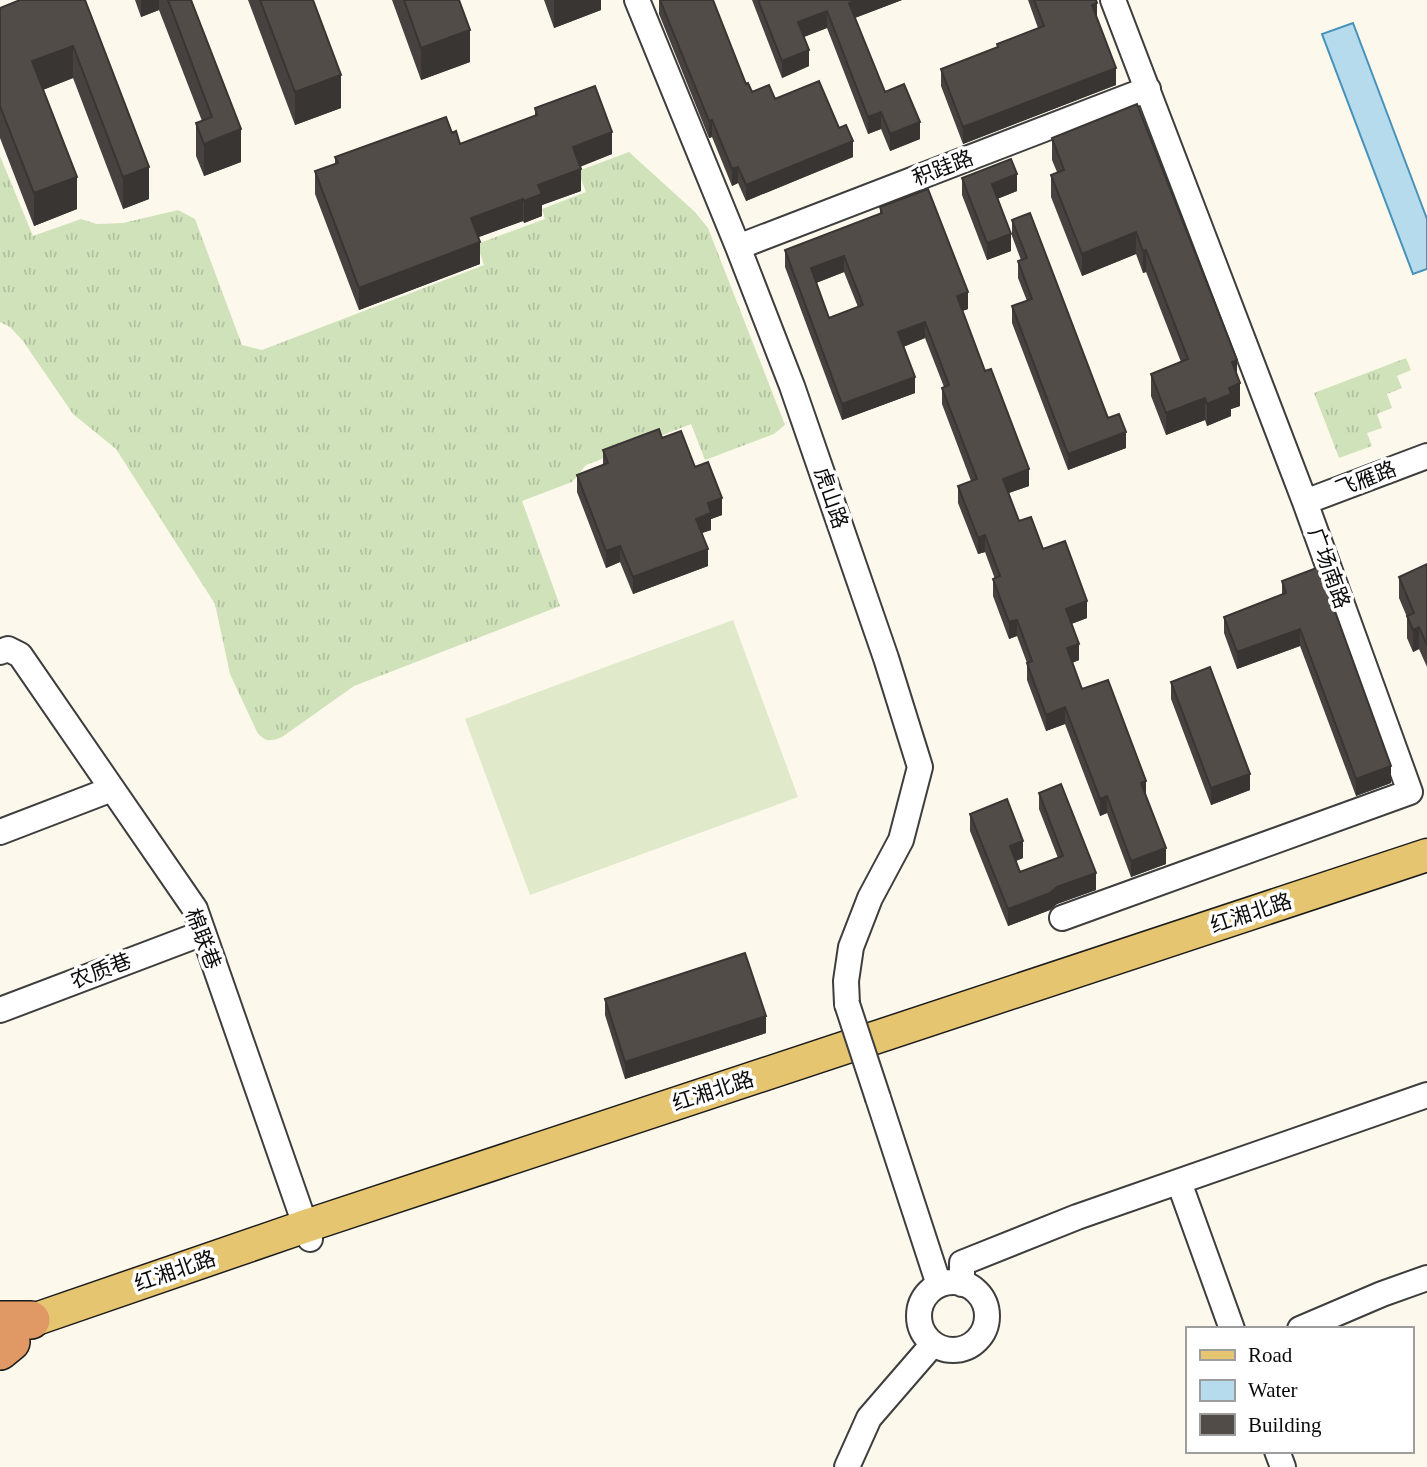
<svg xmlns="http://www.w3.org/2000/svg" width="1427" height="1467" viewBox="0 0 1427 1467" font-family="'Times New Roman','Noto Sans SC',serif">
  <defs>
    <pattern id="grass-tufts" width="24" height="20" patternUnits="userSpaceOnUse" patternTransform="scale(1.75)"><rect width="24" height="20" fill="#d0e2ba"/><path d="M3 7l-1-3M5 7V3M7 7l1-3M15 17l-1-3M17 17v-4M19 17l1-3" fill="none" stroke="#b1c19f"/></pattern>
  </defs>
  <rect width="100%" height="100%" fill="#fcf8eb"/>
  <path fill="url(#grass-tufts)" d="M629 152 695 212 708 228 785 425 774 434 705 460 691 424 586 465 572 482 522 501 560 606 354 686 282 737C270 742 265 742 257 732L230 674 215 604 116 449 73 414 23 341 10 327 0 322V156L33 236 81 219 97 224 123 223 178 210 195 219 242 345 262 350 484 265 477 244 545 219 542 209 586 192 578 171Z
    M1406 358 1411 370 1397 376 1402 388 1387 394 1392 408 1377 414 1382 428 1367 433 1372 446 1339 458 1314 393Z"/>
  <path fill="#e0eaca" d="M733 620 798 797 530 895 465 719Z"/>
  <path fill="#b6dbed" stroke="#4791ba" stroke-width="2" d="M1353 23 1427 219V269L1413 274 1322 34Z"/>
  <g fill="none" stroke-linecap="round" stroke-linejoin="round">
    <g stroke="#3e3e3e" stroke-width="28">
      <path id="minor" d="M637 0 738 247 792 386 886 658 920 767 901 840 870 898 851 947 846 981 847 1004
        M738 247 1148 89
        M1305 502 1427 456
        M0 652 8 649 20 655 195 909 310 1239
        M0 832 112 789
        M1062 918 1410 792 1305 502 1113 0
        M0 1010 203 933
        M878 1098 939 1285
        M1179 1182 1232 1329
        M919 1316a34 34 0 1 1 68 0a34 34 0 1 1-68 0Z
        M962 1284V1263L1077 1217 1427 1095
        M1300 1329 1382 1294 1427 1278
        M1277 1451 1283 1467
        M847 1467 869 1418 933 1344"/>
    </g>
    <g stroke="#1c1c1c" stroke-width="35">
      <path id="major" d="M7 1329 306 1226 1427 855"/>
    </g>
    <g stroke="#1c1c1c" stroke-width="40">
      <path id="highway" d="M0 1320H31
        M0 1351 11 1342"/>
    </g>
    <use href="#minor" stroke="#fff" stroke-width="24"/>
    <use href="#major" stroke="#e6c571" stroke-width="32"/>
    <use href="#highway" stroke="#e09865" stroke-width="37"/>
    <g stroke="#3e3e3e" stroke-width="28" stroke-linecap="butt">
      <path id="minor-bridge" d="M847 1004 878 1098"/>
    </g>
    <use href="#minor-bridge" stroke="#fff" stroke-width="24"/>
  </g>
  <path fill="#47413f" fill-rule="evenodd" d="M85 0 149 199 123 209 73 78 43 90 77 209 34 226 0 138V8Z
    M135 0H191L241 162 204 176 196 156V123L202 121 159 10 141 17Z
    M248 0H313L341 108 295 125Z
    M392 0H459L470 62 421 80Z
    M544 0H601V10L554 28Z
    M659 0H713L746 84 752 92 775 99 839 128 853 157 746 201 738 183 732 186 712 137 709 138 659 14Z
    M752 0H902L855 18 885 92 920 139 890 151 881 129 868 134 827 28 804 37 809 66 782 78Z
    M1028 0H1096L1097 18 1116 85 963 144 941 86V69L997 48V44L1038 28Z
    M1137 104 1237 375 1240 406 1231 409V416L1207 426 1205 420 1166 435 1151 396V374L1181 362 1146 272 1143 273 1136 254 1082 276 1051 197V175L1057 172 1052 160V138Z
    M535 108 612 154 580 167 581 191 542 205V216L524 223 523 221 478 237 480 264 359 310 315 194V171L335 164V157L452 133 460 144 535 116Z
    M962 178 1017 191 997 199 1011 251 987 260 962 195Z
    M880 207 968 309 962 311 1029 486 1009 493 1019 521 1043 549 1087 618 1071 624 1079 660 1072 663 1082 689 1146 795 1166 864 1131 877 1107 813 1100 816 1065 724 1046 731 1027 680V663L1017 636 1009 639 993 596V579H995L985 552 978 554 958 503V486L971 481 942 404V388L944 387 925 338 903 347 915 393 842 420 785 267V250L880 214ZM844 272 858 307 829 318 816 283Z
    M1012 220 1108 418 1126 448 1068 470 1012 323V306L1027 301 1018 278V261L1021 260 1012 236Z
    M662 438 695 467 722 515 711 519V530L702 533 708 566 633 594 620 562 606 568 577 492V475L603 465V450Z
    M1427 564V667L1419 649 1413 652 1407 638V617L1399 598V577Z
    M1282 581 1391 783 1356 796 1300 646 1237 669 1224 633V617L1282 595Z
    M1171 682 1250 790 1211 805 1171 699Z
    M1039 793 1096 890 1057 904 1050 910 1008 926 970 831V814L1023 858 1016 861 1020 872 1058 858 1039 809Z
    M605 999 766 1033 625 1079 605 1015Z"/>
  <path fill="#393533" d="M141 0H159V10L141 17Z
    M554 0H601V10L554 28Z
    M857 0H902L849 20V3Z
    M1097 3V20L1092 5Z
    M827 11V28L798 39V22Z
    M470 30V62L421 80V48Z
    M73 46V78L32 94V61Z
    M809 50V66L782 78V61Z
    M1116 68V85L963 144V127Z
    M341 75V108L295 125V92Z
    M881 112V129L868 134V117Z
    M712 120V137L709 138V121Z
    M920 122V139L890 151V134Z
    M241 129V162L204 176V144Z
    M612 132V154L573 169V147Z
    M853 141V157L746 201V185Z
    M149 167V199L123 209V177Z
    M738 167V183L732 186V169Z
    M581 169V191L542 205V216L524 223V201L538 185Z
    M1017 174V191L992 201V184Z
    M77 177V209L34 226V193Z
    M523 199V221L471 240V218Z
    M1136 232V254L1082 276V254Z
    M1011 234V251L987 260V243Z
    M480 242V264L359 310V288Z
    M1146 250V272L1143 273V251Z
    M844 256V272L811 285V268Z
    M968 292V309L957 313V296Z
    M925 322V338L898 349V332Z
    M1237 360V383L1232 362Z
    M915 377V393L842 420V404Z
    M1240 383V406L1231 409V416L1207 426V404L1229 388Z
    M1205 398V420L1166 435V413Z
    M1126 432V448L1068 470V454Z
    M1029 469V486L1003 495V479Z
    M722 498V515L711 519V530L696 535V519L708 503Z
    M985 535V552L978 554V538Z
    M620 546V562L606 568V551Z
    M708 549V566L633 594V577Z
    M1087 601V618L1066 626V609Z
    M1017 620V636L1009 639V622Z
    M1419 627V649L1413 652V630Z
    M1300 629V646L1237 669V652Z
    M1079 644V660L1067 665V648Z
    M1065 707V724L1046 731V715Z
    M1391 766V783L1356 796V779Z
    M1250 774V790L1211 805V788Z
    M1146 781V798L1141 783Z
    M1107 796V813L1100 816V799Z
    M1023 841V858L1010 863V846Z
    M1166 848V864L1131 877V861Z
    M1096 873V890L1057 904 1050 910 1008 926V909L1057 887Z
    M766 1016V1033L625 1079V1062Z"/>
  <path fill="#524c49" stroke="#393533" stroke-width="2" fill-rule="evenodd" d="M20 0H85L149 167 123 177 73 46 32 61 77 177 34 193 0 106V8Z
    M168 0H191L241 129 204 144 196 123 212 117Z
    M260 0H313L341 75 295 92Z
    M404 0H459L470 30 421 48Z
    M660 0H713L746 84 748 83 752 92 769 85 775 99 819 81 839 128 846 125 853 141 746 185 738 167 732 169 712 120 709 121Z
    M758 0H857L849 3 885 92 904 84 920 122 890 134 881 112 868 117 827 11 798 22 809 50 782 61Z
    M1034 0H1096L1097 3 1092 5 1116 68 963 127 941 69 998 47 997 44 1044 26Z
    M595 86 612 132 573 147 581 169 538 185 542 194 524 201 523 199 471 218 480 242 359 288 315 171 338 163 335 157 446 117 452 133 456 131 460 144 537 115 535 108Z
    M1137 104 1237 360 1232 362 1240 383 1229 388 1231 394 1207 404 1205 398 1166 413 1151 374 1188 359 1146 250 1143 251 1136 232 1082 254 1051 175 1064 170 1052 138Z
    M1011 159 1017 174 992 184 1011 234 987 243 962 178Z
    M928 189 968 292 957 296 985 371 991 369 1029 469 1003 479 1019 521 1031 517 1043 549 1065 541 1087 601 1066 609 1079 644 1067 648 1082 689 1108 680 1146 781 1141 783 1166 848 1131 861 1107 796 1100 799 1065 707 1046 715 1027 663 1032 661 1017 620 1009 622 993 579 1000 576 985 535 978 538 958 486 977 479 942 388 949 385 925 322 898 332 915 377 842 404 785 250 882 213 880 207ZM844 256 863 305 829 318 811 268Z
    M1030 213 1108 418 1119 414 1126 432 1068 454 1012 306 1032 299 1018 261 1027 258 1012 220Z
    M659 429 662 438 681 431 695 467 708 462 722 498 708 503 711 513 696 519 708 549 633 577 620 546 606 551 577 475 608 463 603 450Z
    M1427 564V645L1419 627 1413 630 1407 616 1414 613 1399 577Z
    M1319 567 1391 766 1356 779 1300 629 1237 652 1224 617 1286 593 1282 581Z
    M1210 667 1250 774 1211 788 1171 682Z
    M1061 784 1096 873 1057 887 1050 893 1008 909 970 814 1007 799 1023 841 1010 846 1020 872 1063 856 1039 793Z
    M745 953 766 1016 625 1062 605 999Z"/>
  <g text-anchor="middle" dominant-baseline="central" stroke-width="7" stroke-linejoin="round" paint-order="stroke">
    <g font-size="21" fill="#0b0b0b" stroke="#fff">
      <text transform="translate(943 168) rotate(-21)">积跬路</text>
      <text transform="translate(1366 479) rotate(-21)">飞雁路</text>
      <text transform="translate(831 498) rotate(71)">虎山路</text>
      <text transform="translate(1329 568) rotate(70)">广场南路</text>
      <text transform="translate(1251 913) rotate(-18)">红湘北路</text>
      <text transform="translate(203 939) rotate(69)">棉联巷</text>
      <text transform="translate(101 971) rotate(-21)">农质巷</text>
      <text transform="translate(713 1091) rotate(-18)">红湘北路</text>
      <text transform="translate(175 1271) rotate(-19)">红湘北路</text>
    </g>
  </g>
  <rect x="1186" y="1327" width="228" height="126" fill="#ffffff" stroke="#9d9d9d" stroke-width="2"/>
  <rect x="1200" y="1350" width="35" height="10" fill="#e6c571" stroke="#9d9d9d" stroke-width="2"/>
  <text x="1248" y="1362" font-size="21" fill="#0b0b0b">Road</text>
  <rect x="1200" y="1380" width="35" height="21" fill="#b6dbed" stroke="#9d9d9d" stroke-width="2"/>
  <text x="1248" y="1397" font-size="21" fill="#0b0b0b">Water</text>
  <rect x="1200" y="1414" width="35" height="21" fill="#524c49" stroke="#9d9d9d" stroke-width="2"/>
  <text x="1248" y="1432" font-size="21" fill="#0b0b0b">Building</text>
</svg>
